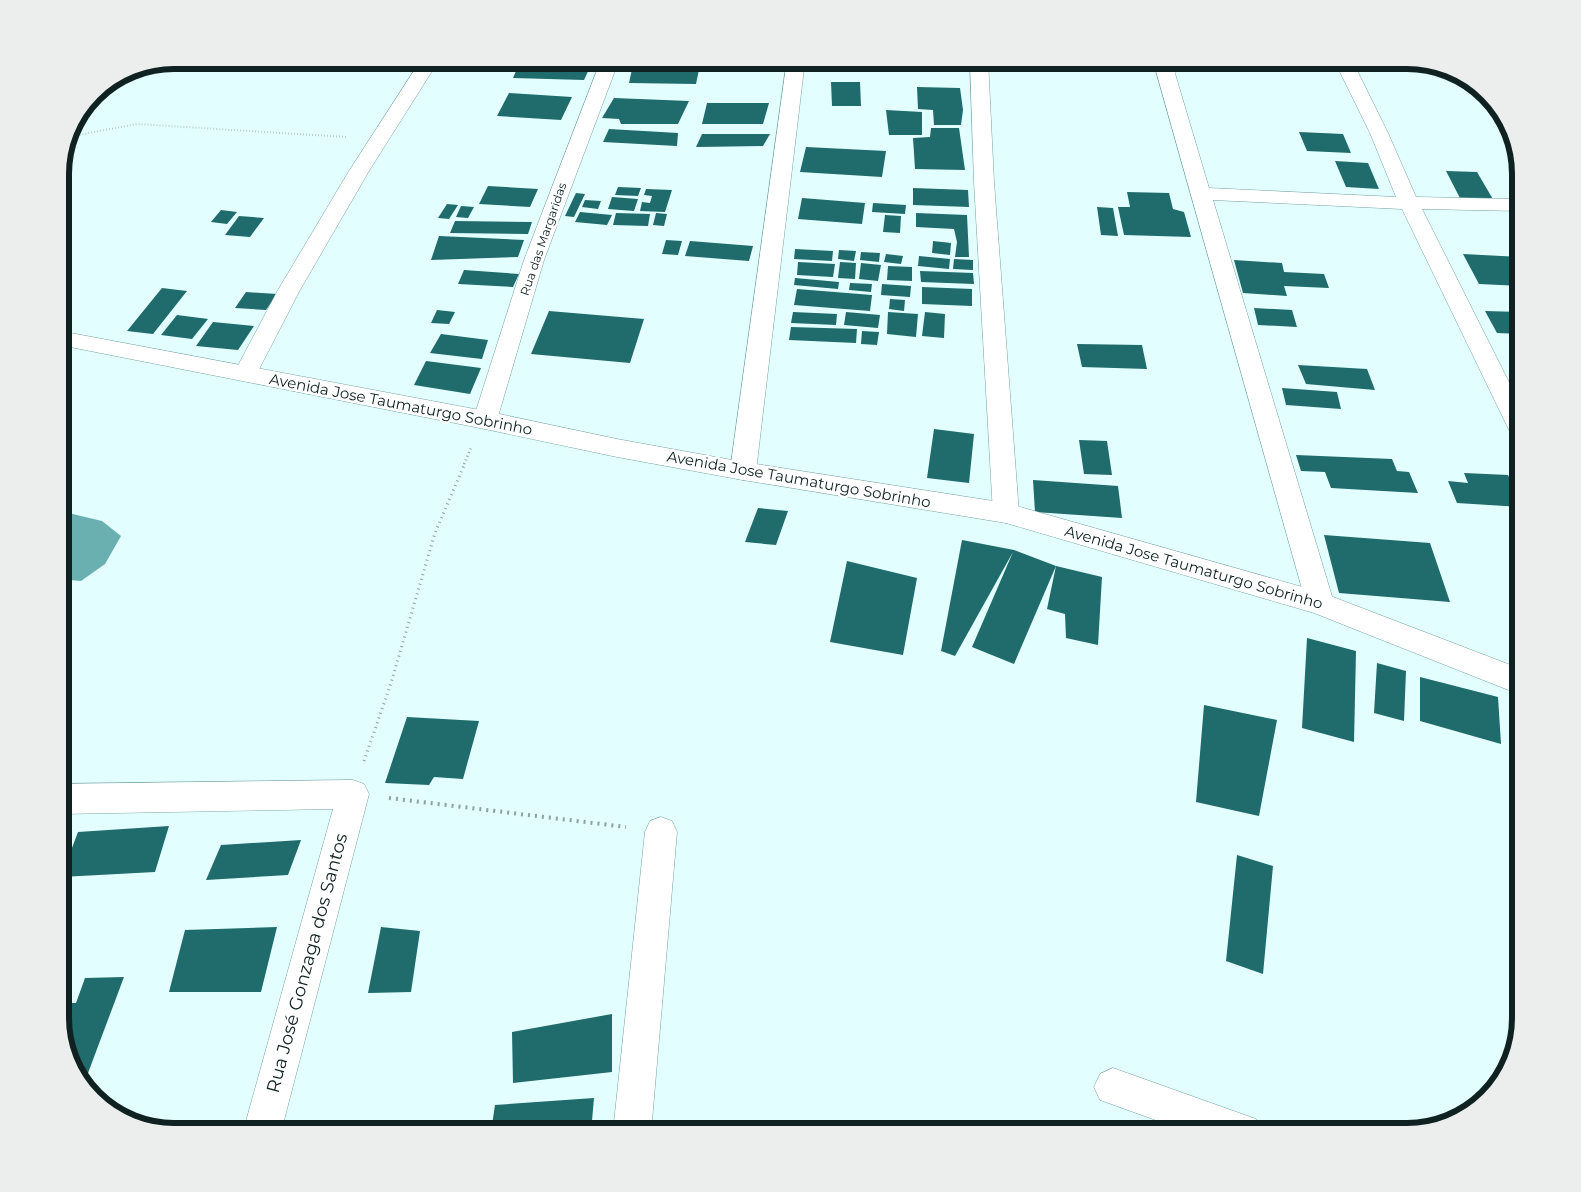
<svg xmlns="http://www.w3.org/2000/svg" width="1581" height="1192" viewBox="0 0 1581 1192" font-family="Montserrat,sans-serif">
  <rect width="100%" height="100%" fill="#e2fefe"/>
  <path fill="#6ab0b0" d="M60 511 102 521 121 536 105 564 81 581 60 579Z"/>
  <path fill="#206b6b" d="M634 60H701L696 84 629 83Z
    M519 64 590 67 584 80 513 78Z
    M831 82H860L861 106H832Z
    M917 87 960 88 963 110 961 125H934L933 110 918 109Z
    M509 93 572 97 561 120 497 116Z
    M614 98 689 101 678 124H621L619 119 602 118Z
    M707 103H769L763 124H702Z
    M886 110 922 112V135H889Z
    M931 128H959L965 170 915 169 913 138 930 137Z
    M609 129 678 133 677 146 603 142Z
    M1299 132 1343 134 1351 153 1307 151Z
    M702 134H770L763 146 696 147Z
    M806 147 886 151 882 177 800 172Z
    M1335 161 1368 163 1379 189 1346 187Z
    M1446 171 1477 172 1494 201 1461 200Z
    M488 186 538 189 530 207 479 204Z
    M618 187 641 188 638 196 615 195Z
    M913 188 968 190 969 207 913 205Z
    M646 189 672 190 665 212 640 211 642 202 650 203 652 196 644 195Z
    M1127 192 1169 193 1173 209 1184 212 1191 237 1124 235 1118 207H1130Z
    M576 193 585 194 574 217 565 216Z
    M612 197 638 199 634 211 608 209Z
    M802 198 865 203 862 224 798 219Z
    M585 200 601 201 598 209 582 207Z
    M873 203 906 205 905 214 872 212Z
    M447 204 458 205 449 219 438 218Z
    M461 206 474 207 468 218 456 217Z
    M1097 207 1113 208 1118 236 1101 235Z
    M221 210 237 212 227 224 211 222Z
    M580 212 612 215 607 225 575 222Z
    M616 213 650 214 648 226 613 225Z
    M656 213 667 214 664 226 653 225Z
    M916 213 967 215 969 257H955L957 242 954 229 916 227Z
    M885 215 901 216 900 233 883 232Z
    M239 216 264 218 250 237 225 235Z
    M455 221 532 222 528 234 450 233Z
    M439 236 524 240 518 257 431 260Z
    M666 240 682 241 678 255 662 254Z
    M690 241 753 246 749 261 685 256Z
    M933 241 951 243 950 255 932 253Z
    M795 249 833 251 832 261 794 259Z
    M839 250 856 251 854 261 838 259Z
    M861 252 880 253 879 262 860 260Z
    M886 254 903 256 901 264 884 262Z
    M1463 254 1521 257V265H1519L1521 268V286L1479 284Z
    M919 256 950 259 949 269 918 266Z
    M954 259 973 260V270L953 269Z
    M1234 260 1282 263 1284 272 1324 274 1329 288 1284 286 1287 296 1243 293Z
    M798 262 835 264 833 277 797 275Z
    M840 262 856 263 855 279 838 278Z
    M861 263 881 265 878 281 859 279Z
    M888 266 912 267V281L887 280Z
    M464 270 519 274 513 287 458 284Z
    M920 271 973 273 974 284 921 282Z
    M795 278 839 282 838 289 794 285Z
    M850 283 872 284 871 292 849 290Z
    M882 284 911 286 910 297 881 295Z
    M922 287 972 289V306L922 304Z
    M162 288 187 291 153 334 127 331Z
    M797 289 872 295 870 311 794 305Z
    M246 292 277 294 266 310 235 308Z
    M890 299 905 300 904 311 889 309Z
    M1254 308 1292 310 1297 327 1258 325Z
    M437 310 455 312 449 324 431 323Z
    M549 311 644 319 630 363 531 354Z
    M1485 311 1521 312V334L1497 333Z
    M793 312 837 314 836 325 791 323Z
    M846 312 880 315 878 328 844 325Z
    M888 312 918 314 916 337 887 334Z
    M925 312 945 314 944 338 922 336Z
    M177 315 208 319 192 339 161 335Z
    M213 322 254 326 238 350 196 346Z
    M791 327 857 329 856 343 789 340Z
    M862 331 879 332 877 345 861 344Z
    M441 334 488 340 482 359 430 353Z
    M1077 344 1142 345 1147 369 1082 367Z
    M426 361 481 368 470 394 414 385Z
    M1298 365 1367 369 1375 390 1306 384Z
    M1282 388 1337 392 1341 409 1286 405Z
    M934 429 974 434 969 483 927 478Z
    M1079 440 1107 441 1112 475 1084 474Z
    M1296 455 1392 459 1397 471 1409 472 1418 493 1331 488 1325 472 1301 471Z
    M1464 473 1508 475 1521 502V507L1457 503 1448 481 1468 483Z
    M1033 480 1118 486 1122 518 1035 512Z
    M758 508 788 511 776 545 745 542Z
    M1324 535 1430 543 1450 602 1339 593Z
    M962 540 1014 550 1056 566 1014 664 972 647 1013 552 955 656 941 651Z
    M847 561 917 578 903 655 830 642Z
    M1056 566 1102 577 1098 645 1066 638 1065 614 1047 609Z
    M1307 638 1356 651 1354 742 1302 728Z
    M1377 663 1406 671 1404 721 1374 713Z
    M1420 677 1498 697 1501 744 1420 721Z
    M1204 705 1277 720 1259 816 1196 802Z
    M407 717 479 721 463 779 434 777 429 785 385 783Z
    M169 826 155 872 61 877 78 832Z
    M301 840 288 875 206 880 221 845Z
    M1237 855 1273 866 1263 974 1226 961Z
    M277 927 261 992H169L185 930Z
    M381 927 420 931 411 992 368 993Z
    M124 977 88 1073H75L72 1069 60 1025V1003H76L85 978Z
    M612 1014V1072L513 1083 512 1032Z
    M594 1098 591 1132H491L495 1105Z"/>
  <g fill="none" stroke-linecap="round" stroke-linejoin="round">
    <g stroke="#76a3a3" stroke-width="1">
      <path id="street" d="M421 60H439L369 171 300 290 254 379 246 381 238 379 234 373 278 290 349 171Z
        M601 60H619L544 260 497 420 494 426 485 429 476 426 473 420 524 260Z
        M787 60H805L756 471 752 478 743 480 734 478 730 471Z
        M970 60H988L994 182 1019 513 1015 520 1006 523 997 520 993 513 974 182Z
        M1153 60H1171L1209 188 1396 197 1370 133 1334 60H1352L1388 133 1416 197 1521 199V211L1422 209 1521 406V439L1512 436 1509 430 1402 209 1213 200 1334 603 1330 611 1320 614 1310 611 1306 603Z
        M353 780 364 784 369 794 281 1132H243L333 809 60 814V784Z
        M661 817 672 821 677 832 651 1132H613L645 832 650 821Z
        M1113 1068 1256 1119 1262 1132H1189L1100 1100 1094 1087 1100 1074Z"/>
    </g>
    <g stroke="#76a3a3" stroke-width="1">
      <path id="secondary" d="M60 331 485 411 617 439 743 462 1006 503 1320 592 1521 669V695L1314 613 1006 523 743 480 617 457 485 429 60 345Z"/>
    </g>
    <path stroke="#8ba3a3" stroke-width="2" stroke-dasharray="0.5 2.5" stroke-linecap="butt" d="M68 137 137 124 346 137"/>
    <path stroke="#8ba3a3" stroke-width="2.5" stroke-dasharray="1 3" stroke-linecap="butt" d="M464 464 471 448"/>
    <path stroke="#8ba3a3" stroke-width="3" stroke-dasharray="1 4" stroke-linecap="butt" d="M364 761 391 683 435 533 465 463"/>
    <path stroke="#8ba3a3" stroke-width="4" stroke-dasharray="2 5" stroke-linecap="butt" d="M389 798 626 827"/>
    <use href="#street" fill="#fff" fill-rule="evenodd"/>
    <use href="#secondary" fill="#fff" fill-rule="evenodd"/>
  </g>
  <g text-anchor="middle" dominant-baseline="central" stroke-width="5" stroke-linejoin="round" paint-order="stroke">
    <g font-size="12" fill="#0f2121" stroke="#fff">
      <text transform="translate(543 239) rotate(-71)">Rua das Margaridas</text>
    </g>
    <g font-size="15" fill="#0f2121" stroke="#fff">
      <text transform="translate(401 404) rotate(11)">Avenida Jose Taumaturgo Sobrinho</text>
      <text transform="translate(799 479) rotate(10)">Avenida Jose Taumaturgo Sobrinho</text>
      <text transform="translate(1194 567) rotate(16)">Avenida Jose Taumaturgo Sobrinho</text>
    </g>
    <g font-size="18" fill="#0f2121" stroke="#fff">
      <text transform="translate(307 963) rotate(-75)">Rua José Gonzaga dos Santos</text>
    </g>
  </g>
  <path d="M0 0H1581V1192H0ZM174 69H1407A105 105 0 0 1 1512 174V1018A105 105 0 0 1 1407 1123H174A105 105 0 0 1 69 1018V174A105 105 0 0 1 174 69Z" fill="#eceded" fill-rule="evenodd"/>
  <path fill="none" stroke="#0f2121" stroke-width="6" d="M174 69H1407A105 105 0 0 1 1512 174V1018A105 105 0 0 1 1407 1123H174A105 105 0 0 1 69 1018V174A105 105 0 0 1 174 69Z"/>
</svg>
